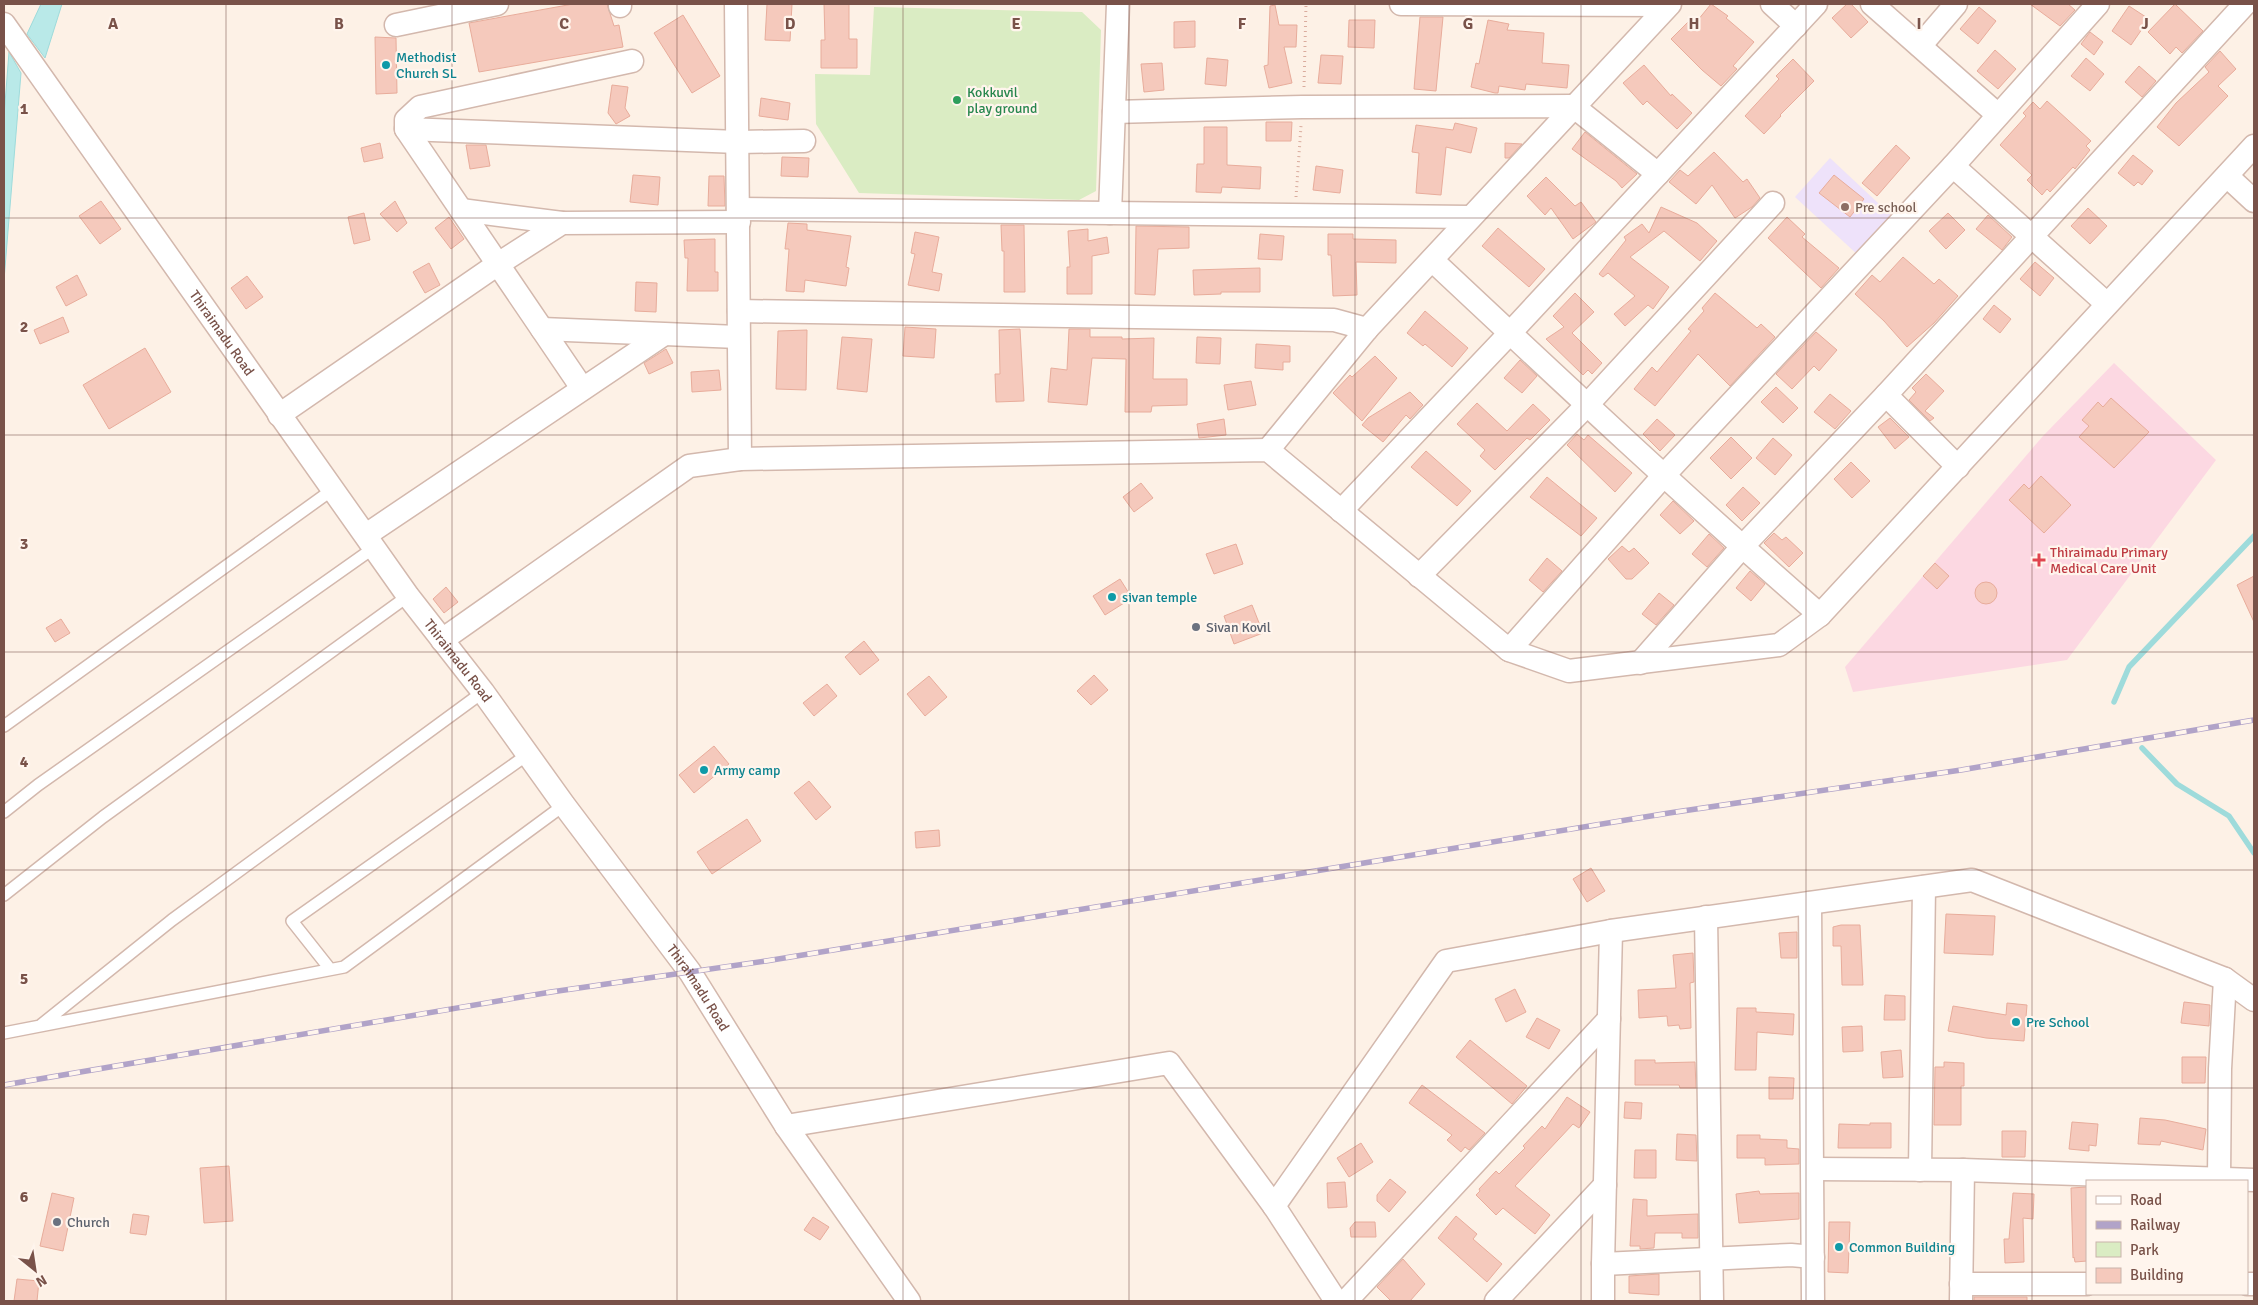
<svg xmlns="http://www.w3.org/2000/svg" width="2258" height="1305" viewBox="0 0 2258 1305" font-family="Signika,sans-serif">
  <rect width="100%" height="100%" fill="#fdf1e6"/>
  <path fill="#eee2fa" d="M1830 158 1894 218 1858 255 1795 197Z"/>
  <path fill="#fcd8e2" d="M2114 363 2216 460 2067 660 1853 692 1845 667 2043 436Z"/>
  <path fill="#daecc3" d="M874 7 1082 12 1101 30 1096 191 1079 200 859 193 816 124 815 74 870 75Z"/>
  <path fill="#b9e9e8" stroke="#9edbdb" d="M41 4H62L45 58 27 34Z
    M9 52 21 73 4 280V116Z"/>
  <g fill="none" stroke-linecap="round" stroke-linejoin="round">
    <path stroke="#9edbdb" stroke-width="5.5" d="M2114 702 2129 667 2254 536
      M2142 748 2177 784 2229 816 2254 853"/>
  </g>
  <path fill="#f5c9bc" stroke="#e8ac9b" d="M573 4H607L614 26 619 25 623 47 479 72 469 23Z
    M767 4H792L790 41 765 40Z
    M824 4H849V39H857V68H821V40H825Z
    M1711 4 1728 16 1726 18 1754 42 1733 66 1737 69 1721 86 1702 70 1671 39 1689 21 1693 26Z
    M1847 4H1851L1868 22 1851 38 1832 18Z
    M2030 4H2068L2075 10 2060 26Z
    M2175 4 2203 31 2182 53 2176 47 2170 54 2148 32Z
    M1275 5 1279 25H1297L1296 47H1284L1292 83 1269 88 1264 66 1268 65 1270 6Z
    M2129 6 2149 19 2131 45 2112 31Z
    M1979 7 1996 21 1978 44 1960 29Z
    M683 15 720 76 692 93 654 33Z
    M1420 17H1443L1436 91 1414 89Z
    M1349 20H1375L1374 48 1348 47Z
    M1488 20 1509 24 1507 30 1544 33 1542 63 1569 65 1567 88 1526 84 1525 90 1499 86 1498 93H1495L1471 87 1476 63 1479 64Z
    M1195 21V47L1174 48V22Z
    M2090 32 2103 42 2094 55 2081 44Z
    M375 37 396 38 397 93 376 94Z
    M1995 50 2016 69 1998 89 1977 71Z
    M2220 51 2236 69 2218 86 2228 96 2179 146 2157 127 2176 103 2209 72 2205 67Z
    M1321 55 1343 56 1341 84 1318 83Z
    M1207 58 1228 60 1226 86 1205 84Z
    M2086 58 2104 74 2090 91 2071 76Z
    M1793 59 1814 81 1780 115 1781 116 1764 134 1745 116 1779 79 1776 76Z
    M1162 63 1164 90 1144 92 1141 64Z
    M1644 65 1671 96 1672 94 1692 113 1677 129 1647 101 1643 105 1623 83Z
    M2139 66 2156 81 2142 97 2125 82Z
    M612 85 628 87 625 108 630 116 616 124 608 113Z
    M761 98 790 103 788 120 759 116Z
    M2047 101 2091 141 2086 146 2090 150 2075 169 2073 167 2050 192 2047 189 2042 195 2027 180 2032 175 2000 145 2026 116 2023 113 2033 102 2040 109Z
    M1266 122H1292L1291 141H1266Z
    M1455 123 1477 128 1471 153 1446 147 1441 195 1416 193 1419 153 1412 152 1416 125 1453 130Z
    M1204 127H1227V165L1261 167 1260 189 1222 187 1221 193 1196 192 1197 164H1204Z
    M1585 132 1637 174 1622 188 1616 181 1572 149Z
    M380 143 383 158 364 162 361 148Z
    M1505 143 1522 144 1509 158H1505Z
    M466 145H486L490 166 470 169Z
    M1896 145 1910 158 1877 196 1862 183Z
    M1714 152 1743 182 1747 179 1760 198 1752 207 1735 218 1712 185 1696 204 1669 182 1680 170 1688 176Z
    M2133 155 2153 171 2142 185 2138 182 2134 186 2118 173Z
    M782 157 809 158 808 177 781 176Z
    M1316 166 1343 170 1340 193 1313 190Z
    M633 175 660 177 658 205 630 202Z
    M1834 175 1864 199 1850 217 1819 193Z
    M709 176H724L725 206H708Z
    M1546 177 1575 206 1581 202 1596 222 1573 239 1551 208 1545 215 1527 196Z
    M101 201 121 229 100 244 79 216Z
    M395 201 407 223 397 232 380 214Z
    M1661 207 1697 223 1717 241 1700 261 1664 231 1630 257 1669 287 1653 309 1648 305 1625 326 1614 314 1635 296 1608 273 1603 277 1599 274 1626 240 1624 237 1642 224 1649 233Z
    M2088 208 2107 226 2090 244 2071 226Z
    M364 213 370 240 354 244 348 217Z
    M1948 213 1965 230 1946 249 1929 231Z
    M1988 215 2012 237 2002 250 1976 229Z
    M449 217 464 239 451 249 435 228Z
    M1787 217 1805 234 1802 237 1839 268 1821 288 1768 238Z
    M788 223 807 224V230L851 236 846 267 849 268 846 286 805 280 804 292 786 291 789 249H785Z
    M1001 225H1024L1025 292H1004V251H1002Z
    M1136 226 1189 227V248L1158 249 1155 295 1135 294Z
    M1498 228 1545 269 1529 287 1482 246Z
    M1088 229V241L1107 237 1109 253 1092 256V294H1067V267H1070L1068 231Z
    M915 232 939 237 932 272 942 274 939 291 908 285 915 254 911 253Z
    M1260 234 1284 236 1282 260 1258 259Z
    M1328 234H1353V239L1396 240V263L1356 262 1357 295 1333 296 1331 255H1328Z
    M715 239V272H718V291H687L688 258H685L684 240Z
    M1903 257 1934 284 1939 279 1958 296 1934 323 1907 347 1884 321 1855 294 1872 275 1880 282Z
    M2035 262 2054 278 2040 296 2020 279Z
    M429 263 440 285 425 293 413 272Z
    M1260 268V292H1221V294L1194 295 1193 270Z
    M77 275 87 295 66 306 56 287Z
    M247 276 263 297 246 309 231 288Z
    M636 282 657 283 656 312 635 311Z
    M1575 293 1594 312 1572 333 1602 363 1592 374 1588 370 1583 375 1546 339 1564 327 1553 316Z
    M1715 293 1757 328 1761 324 1775 337 1730 386 1698 354 1655 406 1634 389 1652 367 1657 372 1691 331 1688 329 1704 311 1702 308Z
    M1994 305 2011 319 2000 333 1983 319Z
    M1425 311 1468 348 1452 367 1425 344 1423 346 1407 333Z
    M63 317 69 332 40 344 34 330Z
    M905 327 936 329 934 358 903 356Z
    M1020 329 1024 401 996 402 995 374H1000L999 330Z
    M1069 329H1090V337H1122V339L1154 338 1153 379H1187V405L1152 406 1151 412H1125L1126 359 1092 358 1087 405 1048 402 1051 368 1067 370Z
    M807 330 806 390 776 389 778 331Z
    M1816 332 1837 350 1819 371 1814 366 1792 389 1776 374Z
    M842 337 872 339 867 392 837 389Z
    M1197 337 1221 338 1220 364 1196 363Z
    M1256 344 1290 346V362H1283V370L1255 368Z
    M145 348 171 392 109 429 83 385Z
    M666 349 673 363 649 374 644 363Z
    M1375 356 1397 378 1362 421 1333 393 1350 375 1352 377Z
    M1520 360 1537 376 1522 393 1504 378Z
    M719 370 721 390 692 392 691 372Z
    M1926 374 1944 391 1925 411 1934 418 1930 421 1909 400 1916 392 1912 388Z
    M1251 381 1256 405 1228 410 1224 385Z
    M1776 387 1798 408 1783 423 1761 402Z
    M1410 392 1423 405 1410 419 1406 415 1383 442 1362 425 1368 418Z
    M1830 394 1851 411 1835 429 1814 412Z
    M2111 398 2149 432 2114 468 2079 437 2089 426 2082 420 2098 402 2103 407Z
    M1477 403 1507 431 1533 404 1550 420 1530 440 1527 438 1495 470 1480 456 1485 450 1457 424Z
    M1890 418 1909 437 1895 449 1878 427Z
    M1224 419 1226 435 1199 438 1197 424Z
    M1657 419 1675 435 1660 451 1643 434Z
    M1577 434 1584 440 1588 435 1632 473 1615 492 1567 445Z
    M1731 437 1752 458 1731 479 1710 458Z
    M1773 438 1792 455 1775 475 1756 458Z
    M1426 451 1471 491 1457 506 1411 467Z
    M1851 462 1870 481 1852 498 1834 479Z
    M2041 476 2071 505 2044 533 2009 500 2024 484 2029 489Z
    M1547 477 1597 518 1581 536 1530 497Z
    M1141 483 1153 498 1134 512 1123 497Z
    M1743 487 1760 503 1742 521 1726 505Z
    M1673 501 1694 521 1680 534 1660 515Z
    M1774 533 1782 540 1786 537 1803 553 1789 567 1764 543Z
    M1709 534 1724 548 1707 567 1692 554Z
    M1236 544 1243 564 1214 574 1206 554Z
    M1622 546 1629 552 1634 548 1649 563 1632 579H1626L1608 559Z
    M1547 558 1562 571 1543 592 1529 580Z
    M1935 563 1949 576 1937 589 1923 576Z
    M1750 571 1765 584 1751 601 1736 588Z
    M2254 576V622L2237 585Z
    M1120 579 1132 598 1105 615 1093 596Z
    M1975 593a11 11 0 1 1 22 0a11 11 0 1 1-22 0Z
    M446 587 458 602 444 613 433 599Z
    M1659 593 1674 605 1656 625 1642 614Z
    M1252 605 1263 633 1234 644 1224 616Z
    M61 619 70 633 55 642 46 628Z
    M864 641 879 660 860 675 845 657Z
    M1094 675 1108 690 1091 705 1077 691Z
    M929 676 947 697 925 716 907 694Z
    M827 684 837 696 814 716 803 703Z
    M714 746 729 764 694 793 679 775Z
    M809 781 831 807 816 820 794 793Z
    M747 819 761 841 712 874 697 852Z
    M939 830 940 846 916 848 915 832Z
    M1591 868 1605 891 1587 902 1573 879Z
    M1946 914 1995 916 1993 955 1944 953Z
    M1841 925H1860L1863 985H1842L1841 946H1833V927Z
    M1797 932V958H1781L1779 933Z
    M1693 953 1694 982 1690 983 1691 1028 1680 1029 1679 1025 1668 1026 1667 1016 1639 1018 1638 990 1676 988 1673 955Z
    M1515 989 1526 1012 1506 1022 1495 999Z
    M1885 995 1905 996V1020H1884Z
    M2184 1002 2210 1005 2209 1026 2181 1023Z
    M2007 1003 2027 1005 2024 1041 1986 1038 1948 1031 1953 1006 2006 1015Z
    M1737 1008H1756V1012L1794 1014 1793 1035 1757 1032 1756 1070H1735Z
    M1537 1018 1560 1030 1549 1049 1526 1037Z
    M1862 1026 1863 1051 1843 1052 1842 1027Z
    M1470 1040 1527 1086 1512 1104 1456 1057Z
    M1901 1050 1903 1077 1883 1078 1881 1052Z
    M2182 1057H2206L2205 1083H2182Z
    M1635 1060H1655V1063L1695 1062 1696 1088H1680L1679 1085H1635Z
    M1944 1062 1964 1063V1086H1961V1125H1934L1935 1067H1944Z
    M1769 1077 1794 1078 1793 1099H1769Z
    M1422 1085 1485 1133 1469 1150 1465 1147 1461 1152 1447 1140 1452 1135 1409 1103Z
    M1567 1097 1590 1112 1579 1128 1573 1124 1515 1186 1550 1215 1535 1234 1503 1208 1496 1215 1476 1195 1480 1191 1479 1189 1496 1171 1499 1174 1525 1148 1523 1146 1542 1126 1545 1129Z
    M1625 1102 1642 1103 1641 1119 1624 1118Z
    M2140 1118 2165 1120 2206 1129 2203 1150 2161 1141 2160 1145 2138 1144Z
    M2072 1122 2098 1124 2096 1146 2089 1145V1151L2069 1149Z
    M1870 1123H1891V1148H1838L1839 1124 1870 1125Z
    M2002 1131H2026L2025 1157H2002Z
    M1677 1134 1696 1135 1697 1161 1676 1160Z
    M1737 1135H1760V1139L1787 1140V1148L1799 1149V1164L1765 1165V1158H1737Z
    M1361 1143 1373 1162 1349 1177 1337 1158Z
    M1635 1150H1656V1178H1634Z
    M229 1166 233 1221 204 1223 200 1168Z
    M1390 1179 1406 1192 1389 1212 1377 1201V1195Z
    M1345 1182 1347 1207 1328 1208 1327 1183Z
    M2087 1187V1261L2075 1262 2074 1257 2073 1258 2071 1188Z
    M1759 1191 1760 1194 1799 1193V1219L1739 1223 1736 1194Z
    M52 1193 74 1198 63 1251 40 1246Z
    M2013 1193 2034 1194 2033 1219 2023 1218 2024 1262 2005 1263 2004 1239H2009Z
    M1633 1199 1647 1200V1216L1698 1214V1238H1682V1233H1655L1654 1248 1640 1249V1246H1630Z
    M133 1214 149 1216 146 1235 130 1233Z
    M1456 1216 1477 1234 1473 1239 1502 1264 1487 1282 1438 1238Z
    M813 1217 829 1227 820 1240 804 1230Z
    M1355 1222H1375L1376 1237H1351L1350 1228Z
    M1829 1222H1850L1848 1273 1828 1272Z
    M1403 1259 1425 1284 1410 1301H1391L1377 1287Z
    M1659 1274V1295L1629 1293V1276Z
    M17 1279 39 1281 37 1301H14Z
    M1974 1297H2027V1301H1974Z"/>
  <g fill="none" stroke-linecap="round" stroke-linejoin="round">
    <g stroke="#d3b8ad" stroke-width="14">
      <path id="lane" d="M4 726 332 490
        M4 812 38 785 375 547
        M4 895 103 817 408 596
        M330 969 292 921 527 755
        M41 1025 172 920 483 692
        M4 1033 344 967 564 805"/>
    </g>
    <g stroke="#d3b8ad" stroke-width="25">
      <g id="street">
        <path d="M620 4V6"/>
        <path d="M736 4 740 459"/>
        <path d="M1401 4 1668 5"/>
        <path d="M1772 4 1796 26"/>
        <path d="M1872 4 1998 115"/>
        <path id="s1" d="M4 24 408 596 483 692 564 805 690 972 786 1126 909 1301"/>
        <path d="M396 25 497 4"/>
        <path d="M1920 46 1956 4"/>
        <path d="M1114 112 1302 107 1573 106 1658 174"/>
        <path d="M406 129 738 142 804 141"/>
        <path d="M1953 166 2107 304"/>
        <path d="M2227 176 2254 201"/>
        <path d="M738 209 1470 217"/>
        <path d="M461 210 562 223"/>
        <path d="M1110 213 1118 4"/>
        <path d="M1432 260C1560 380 1688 500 1820 615"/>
        <path d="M739 311 1334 320 1367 329"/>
        <path d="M542 329 738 337"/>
        <path d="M582 388 406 129V120L420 107 632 61"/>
        <path d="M1886 395 1958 467"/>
        <path d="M279 415 498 264 562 223 739 222"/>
        <path d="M1268 450 1367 329 1670 4"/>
        <path d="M1341 511 1510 333 1816 4"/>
        <path d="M366 535 663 335"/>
        <path d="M1419 576 1587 405 1773 203"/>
        <path d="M442 640 689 466 740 459 1268 450 1509 650 1569 671 1779 645 1820 615 2254 146"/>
        <path d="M1509 650 1665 474 1953 166 2098 4"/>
        <path d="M1640 663 1742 547 1886 395 2245 4"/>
        <path d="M1810 903 1813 1301"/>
        <path d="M1706 917 1712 1301"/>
        <path d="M1611 931 1603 1264 1791 1255 1813 1257"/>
        <path d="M786 1126 1169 1063 1274 1206 1336 1301"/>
        <path d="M1813 1169 1963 1170 2254 1180"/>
        <path d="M1920 1170 1924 887"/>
        <path d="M2219 1179 2220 1069 2225 979"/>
        <path d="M1274 1206 1446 961 1611 931 1972 880 2225 979 2254 1000"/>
        <path d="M1603 1264V1301"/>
        <path d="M1961 1284H2087"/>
        <path d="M2247 1284H2254"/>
        <path d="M1346 1301 1609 1019"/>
        <path d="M1496 1301 1605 1185"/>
        <path d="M1961 1301 1963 1170"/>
      </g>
    </g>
    <path stroke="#daac9e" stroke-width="3" stroke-dasharray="1 4" stroke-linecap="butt" d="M1304 87 1306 4
      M1296 197 1301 126"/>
    <use href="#lane" stroke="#fff" stroke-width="11"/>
    <use href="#street" stroke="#fff" stroke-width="22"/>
    <g stroke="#b1a3c8" stroke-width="5.5">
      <path id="rail" d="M4 1085 551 992 766 961 1669 813 1961 770 2254 720"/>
    </g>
    <use href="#rail" stroke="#fff5ed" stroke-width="4" stroke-dasharray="11" stroke-linecap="butt"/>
  </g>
  <path fill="none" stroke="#795249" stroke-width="1" stroke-opacity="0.55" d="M226 4V1301M452 4V1301M677 4V1301M903 4V1301M1129 4V1301M1355 4V1301M1581 4V1301M1806 4V1301M2032 4V1301M4 218H2254M4 435H2254M4 652H2254M4 870H2254M4 1088H2254"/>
  <g fill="#0f9aa8" stroke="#fff5ed" stroke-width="2">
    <circle cx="386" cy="65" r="5"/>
    <circle cx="1112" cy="597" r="5"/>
    <circle cx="704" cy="770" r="5"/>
    <circle cx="2016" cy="1022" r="5"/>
    <circle cx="1839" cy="1247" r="5"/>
  </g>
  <circle fill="#2e9e5b" stroke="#fff5ed" stroke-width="2" cx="957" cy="100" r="5"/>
  <circle fill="#8d6e63" stroke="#fff5ed" stroke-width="2" cx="1845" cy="207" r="5"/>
  <path fill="#e0444e" stroke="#fff5ed" stroke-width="2" d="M2036.5 552.5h5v5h5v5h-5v5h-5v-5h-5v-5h5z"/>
  <g fill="#6b7280" stroke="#fff5ed" stroke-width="2">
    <circle cx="1196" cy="627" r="5"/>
    <circle cx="57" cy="1222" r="5"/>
  </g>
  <g text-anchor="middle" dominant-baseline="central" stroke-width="4.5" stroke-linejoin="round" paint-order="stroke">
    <g font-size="14" fill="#0d838f" stroke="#fff5ed" text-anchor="start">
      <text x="396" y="57">Methodist<tspan x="396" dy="16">Church SL</tspan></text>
      <text x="1122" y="597">sivan temple</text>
      <text x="714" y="770">Army camp</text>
      <text x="2026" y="1022">Pre School</text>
      <text x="1849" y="1247">Common Building</text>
    </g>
    <g font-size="14" fill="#27864d" stroke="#fff5ed" text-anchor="start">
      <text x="967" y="92">Kokkuvil<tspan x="967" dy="16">play ground</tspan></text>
    </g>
    <g font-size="14" fill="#785e54" stroke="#fff5ed" text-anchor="start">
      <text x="1855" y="207">Pre school</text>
    </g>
    <g font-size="14" fill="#795249" stroke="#fff5ed">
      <text stroke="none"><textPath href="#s1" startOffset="378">Thiraimadu Road</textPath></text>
      <text stroke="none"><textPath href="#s1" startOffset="782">Thiraimadu Road</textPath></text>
      <text stroke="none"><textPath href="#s1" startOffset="1188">Thiraimadu Road</textPath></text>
    </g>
    <g font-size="14" fill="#be3a42" stroke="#fff5ed" text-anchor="start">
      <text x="2050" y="552">Thiraimadu Primary<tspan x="2050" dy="16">Medical Care Unit</tspan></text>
    </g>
    <g font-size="14" fill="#5b616d" stroke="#fff5ed" text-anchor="start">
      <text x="1206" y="627">Sivan Kovil</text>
      <text x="67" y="1222">Church</text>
    </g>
  </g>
  <g font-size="16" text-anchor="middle" font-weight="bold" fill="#795249" stroke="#fff5ed" stroke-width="4.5" stroke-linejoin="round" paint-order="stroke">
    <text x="113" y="29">A</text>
    <text x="339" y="29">B</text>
    <text x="564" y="29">C</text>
    <text x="790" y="29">D</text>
    <text x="1016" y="29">E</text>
    <text x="1242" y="29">F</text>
    <text x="1468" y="29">G</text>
    <text x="1694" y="29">H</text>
    <text x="1919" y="29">I</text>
    <text x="2145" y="29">J</text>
    <text x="24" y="114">1</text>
    <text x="24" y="332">2</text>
    <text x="24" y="549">3</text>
    <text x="24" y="767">4</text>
    <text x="24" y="984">5</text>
    <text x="24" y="1202">6</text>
  </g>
  <rect width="2258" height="1305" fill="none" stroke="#795249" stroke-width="10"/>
  <rect x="2086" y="1180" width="162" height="115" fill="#fff5ed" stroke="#c9b4ab"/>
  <rect x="2096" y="1196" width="25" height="8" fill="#ffffff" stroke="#c9b4ab"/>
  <text x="2130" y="1205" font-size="15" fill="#795249">Road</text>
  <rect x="2096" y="1221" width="25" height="8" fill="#b1a3c8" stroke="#c9b4ab"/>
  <text x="2130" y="1230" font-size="15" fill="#795249">Railway</text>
  <rect x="2096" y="1242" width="25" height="15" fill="#daecc3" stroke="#c9b4ab"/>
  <text x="2130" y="1255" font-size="15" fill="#795249">Park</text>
  <rect x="2096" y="1268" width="25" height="15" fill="#f5c9bc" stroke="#c9b4ab"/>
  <text x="2130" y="1280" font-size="15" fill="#795249">Building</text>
  <g transform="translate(35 1270) rotate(150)" stroke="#fff5ed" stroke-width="4" paint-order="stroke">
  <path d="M0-4L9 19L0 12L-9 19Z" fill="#795249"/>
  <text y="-8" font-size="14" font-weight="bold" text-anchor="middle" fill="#795249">N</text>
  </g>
</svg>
